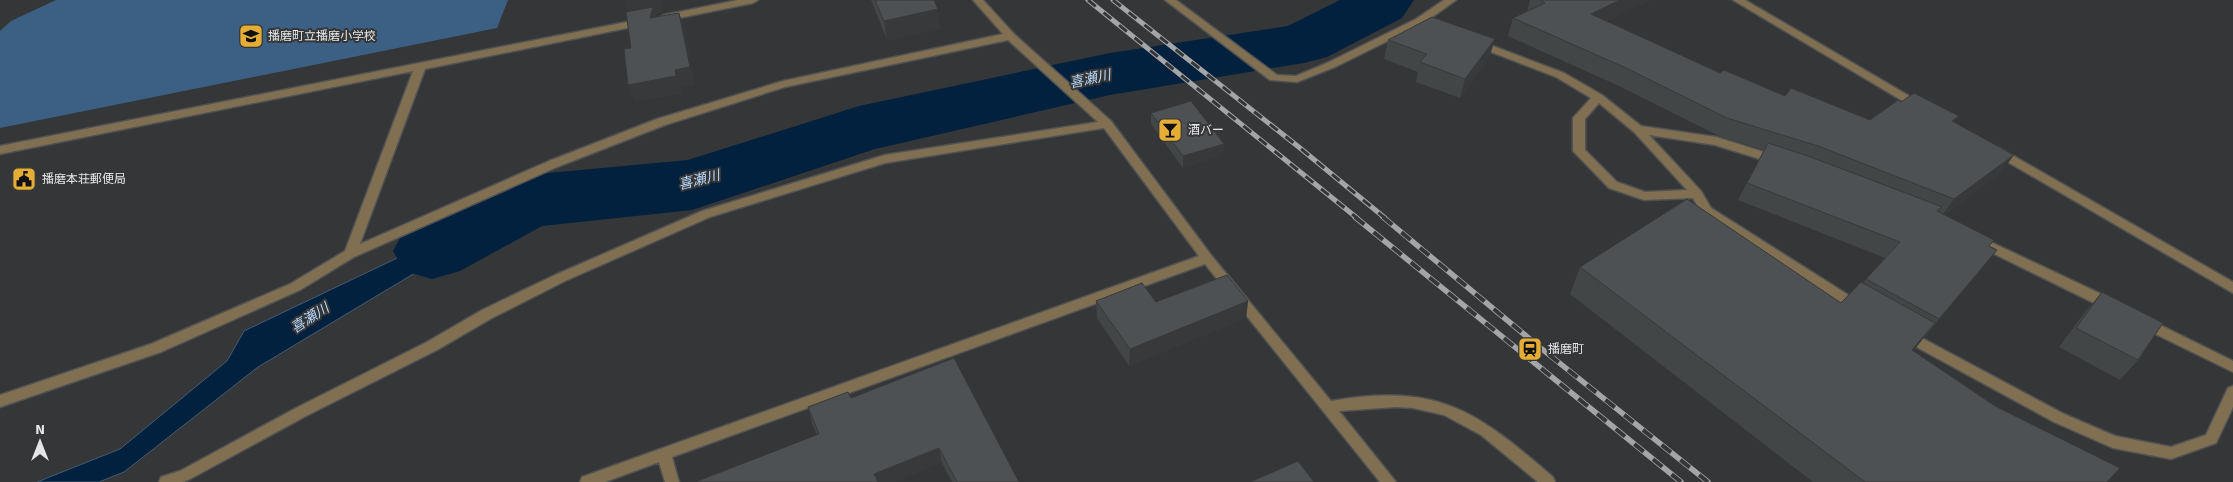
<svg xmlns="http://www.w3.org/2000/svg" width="2233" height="482" viewBox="0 0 2233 482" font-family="Signika,'Noto Sans JP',sans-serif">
  <rect width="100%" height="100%" fill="#343638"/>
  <path fill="#3c6083" d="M56 0H508L497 28 0 128V31L11 21Z"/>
  <path fill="#01213e" stroke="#455c71" d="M529 200 505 219 258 367 124 472 99 482H37L120 449 227 361 244 331 496 211Z"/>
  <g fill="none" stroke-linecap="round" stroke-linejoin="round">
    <path fill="#01213e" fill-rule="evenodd" d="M1340 0H1414L1402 18 1327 57 1304 63 1110 95 875 149 692 210 542 226 460 271 432 279 404 271 393 251 404 231 500 183 527 175 688 160 859 106 1110 53 1288 26Z"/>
    <g stroke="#505254" stroke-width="3">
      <path id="minor" d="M738 0H758L753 3 664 21 659 18 664 15Z
        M973 0H983L1014 34 1111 121 1211 255 1331 401C1439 383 1475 410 1553 477L1555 482H1538L1481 435 1444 415 1413 408 1396 407 1339 411 1396 482H1380L1205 264 672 457 679 482H665L659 462 605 482H580L582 477 1199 256 1104 128 885 163 710 217 565 281 492 318 437 350 306 416 190 479 183 482H159L161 477 180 471 296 408 427 342 482 310 555 275 702 211 885 155 1098 122 1008 40 785 87 665 125 557 167 354 257 300 290 161 352 0 407V395L151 344 290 284 345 251 413 71 0 154V146L642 19 646 20V24L642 25 425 69 360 244 549 161 657 119 783 81 1003 34Z
        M1165 0H1176L1277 75 1296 76 1327 63 1416 19 1444 0H1456L1424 23 1335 67 1297 82 1270 80Z
        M1733 0H1745L1928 107 1926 110H1918Z
        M1477 40 1564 73 1602 95 1641 126 1716 137 1780 157 1782 160 1776 164 1715 145 1649 135 1701 191 1711 208 1864 305 1866 309 1864 313H1854L1702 214 1693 198 1644 200 1609 188 1573 151V118L1591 98 1556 77 1473 45V41ZM1599 103 1634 132 1687 190 1645 192 1617 182 1585 150V119Z
        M1998 147 2233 282V293L1994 154 1992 151 1994 148Z
        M1980 237 2116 301 2118 305 2116 309H2106L1976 245 1974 242Z
        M2144 317 2233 361V372L2139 326 2137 322 2139 318Z
        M1905 329 2064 414 2115 436 2171 447 2206 435 2228 388 2233 386V407L2216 443 2171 459 2113 448 2054 422 1900 338 1898 334 1900 330Z"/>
    </g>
    <use href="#minor" fill="#806f50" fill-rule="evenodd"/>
    <g stroke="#a4a5a7" stroke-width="5">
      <path id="rail-far1" d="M1088 0 1357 218
        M1113 0 1300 148 1385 218"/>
    </g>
    <g stroke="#a4a5a7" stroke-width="5.5">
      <path id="rail" d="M1355 217 1681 482
        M1383 217 1537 345 1708 482"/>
    </g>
    <use href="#rail-far1" stroke="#343638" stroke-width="3" stroke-dasharray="10" stroke-linecap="butt"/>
    <use href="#rail" stroke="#343638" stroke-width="4" stroke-dasharray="12" stroke-linecap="butt"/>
  </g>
  <path fill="#434647" d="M871 0H934L941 29 887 40Z
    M1530 0H1650L1607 21 1720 73 1785 96 1870 120 1901 102 1955 122 2001 173 1944 215 1989 247 1983 268 1925 337V336L1913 351 2107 482H1813L1570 294 1580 267 1841 303 1863 283 1866 279 1885 258 1738 200 1764 150 1719 136 1619 86 1508 36 1513 18 1527 12Z
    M1388 40 1489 59 1460 98 1416 82 1418 72 1384 59Z
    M1151 113 1223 155 1183 168 1151 124Z
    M2102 292 2138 360 2120 380 2059 347 2085 312Z
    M1096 301 1156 302 1248 301 1246 318 1129 366 1097 318Z
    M851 398 1019 482H952L942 463 817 435 812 423 808 407Z"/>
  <path fill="#37393a" d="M623 0H664L661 13 656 14 659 24 650 18 630 19Z
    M1620 0H1650L1586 32 1591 14Z
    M938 9 941 29 887 40 884 21Z
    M679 13 685 30 695 85 681 87 682 94 634 102 628 85 675 70Z
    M1495 39 1489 59 1460 98 1465 79Z
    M1224 144 1223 155 1183 168V156Z
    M2014 155 2001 173 1941 217 1954 199Z
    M1997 250 1983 268 1925 337 1939 319Z
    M1248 301 1246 318 1129 366 1130 349Z
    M1935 323 1915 349 1892 376 1912 350Z
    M939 448 942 463 896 482H876L874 474Z"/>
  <path fill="#4e5153" stroke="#37393a" d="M875 0H934L938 9 884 21Z
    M1540 0H1620L1591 14 1720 73 1724 70 1785 96 1791 88 1870 120 1898 100 1901 102 1914 93 1959 116 1952 121 2014 155 1954 199 1818 146 1727 118 1626 68 1513 18 1545 3Z
    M653 7 650 18 679 13 690 67 675 70 676 76 628 85 624 49 631 48 626 12Z
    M1432 17 1495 39 1465 79 1420 62 1427 54 1388 40Z
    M1191 101 1224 144 1183 156 1151 113Z
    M1768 143 1808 156 1932 203 1942 207 1937 211 1994 240 1989 246 1997 250 1939 319 1866 279 1900 242 1747 183Z
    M1687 199 1841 303 1861 282 1935 323 1912 350 1995 406 2120 468 2107 482H1865L1580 267Z
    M1227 275 1248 301 1130 349 1096 301 1142 283 1156 302Z
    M2102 292 2163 323 2138 360 2076 328Z
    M954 358 1019 482H957L939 448 874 474 878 482H695L819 434 808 407 848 392 851 398Z
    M1298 461 1314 482H1250Z"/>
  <defs>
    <g id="school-square" transform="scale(1.25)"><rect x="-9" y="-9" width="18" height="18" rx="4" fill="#e5ad35" stroke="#343638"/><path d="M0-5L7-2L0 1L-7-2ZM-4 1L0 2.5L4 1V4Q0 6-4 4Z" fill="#111"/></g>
    <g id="bar-square" transform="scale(1.25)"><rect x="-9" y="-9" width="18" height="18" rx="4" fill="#e5ad35" stroke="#343638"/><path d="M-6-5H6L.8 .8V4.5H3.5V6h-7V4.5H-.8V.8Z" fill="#111"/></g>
    <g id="civic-square" transform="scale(1.25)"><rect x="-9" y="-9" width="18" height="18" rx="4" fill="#e5ad35" stroke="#343638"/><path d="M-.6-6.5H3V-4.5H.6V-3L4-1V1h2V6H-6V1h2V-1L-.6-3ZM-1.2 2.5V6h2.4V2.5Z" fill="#111"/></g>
    <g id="station-square" transform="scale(1.25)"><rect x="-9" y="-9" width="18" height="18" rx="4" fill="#e5ad35" stroke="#343638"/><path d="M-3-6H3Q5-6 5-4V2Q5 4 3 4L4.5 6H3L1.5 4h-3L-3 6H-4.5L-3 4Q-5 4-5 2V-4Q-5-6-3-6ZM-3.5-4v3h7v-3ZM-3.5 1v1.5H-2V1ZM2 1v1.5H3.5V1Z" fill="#111"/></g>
  </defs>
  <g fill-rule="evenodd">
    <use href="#school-square" x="251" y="36"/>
    <use href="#bar-square" x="1170" y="130"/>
    <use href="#civic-square" x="24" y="179"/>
    <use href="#station-square" x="1530" y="349"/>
  </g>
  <g text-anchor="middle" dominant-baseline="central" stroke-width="4" stroke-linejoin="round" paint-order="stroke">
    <g font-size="12" fill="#e5e6e8" stroke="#343638" text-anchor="start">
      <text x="268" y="36">播磨町立播磨小学校</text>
      <text x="1188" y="130">酒バー</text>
      <text x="42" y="179">播磨本荘郵便局</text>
      <text x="1548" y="349">播磨町</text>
    </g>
    <g font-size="14" font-style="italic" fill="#b9d9fa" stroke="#343638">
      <text transform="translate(1090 79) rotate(-12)">喜瀬川</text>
      <text transform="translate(699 180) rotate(-14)">喜瀬川</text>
      <text transform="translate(310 318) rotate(-33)">喜瀬川</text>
    </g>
  </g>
  <g transform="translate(40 442)" stroke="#343638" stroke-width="4" paint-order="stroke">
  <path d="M0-4L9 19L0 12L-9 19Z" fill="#e5e6e8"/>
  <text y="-8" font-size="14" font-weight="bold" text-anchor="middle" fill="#e5e6e8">N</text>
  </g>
</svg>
